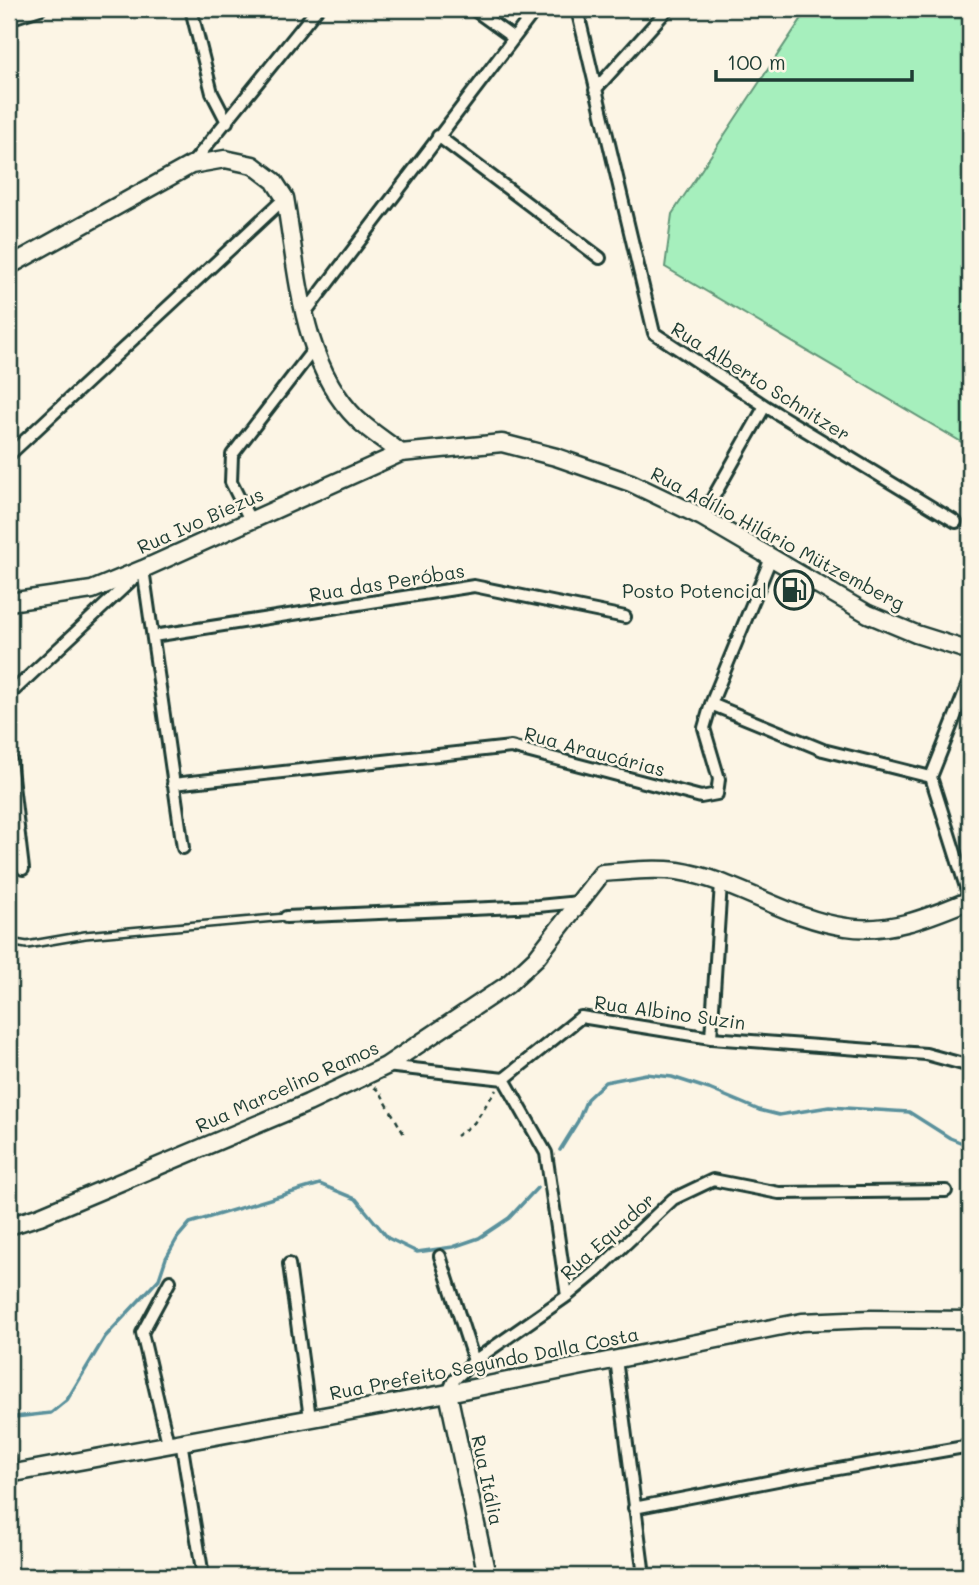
<svg xmlns="http://www.w3.org/2000/svg" width="979" height="1585" viewBox="0 0 979 1585" font-family="Mali,sans-serif">
  <rect width="100%" height="100%" fill="#fcf5e5"/>
  <filter id="ink" filterUnits="userSpaceOnUse"><feTurbulence type="fractalNoise" baseFrequency=".0143" numOctaves="2"/><feDisplacementMap in="SourceGraphic" scale="14" xChannelSelector="R" yChannelSelector="G"/><feConvolveMatrix kernelMatrix="1 2 1 2 8 2 1 2 1" color-interpolation-filters="sRGB"/></filter>
  <g filter="url(#ink)">
    <path fill="#a6efbd" stroke="#629678" stroke-width="2" d="M808 9H970V447L665 267 672 214Z"/>
    <g fill="none" stroke-linecap="round" stroke-linejoin="round">
      <path stroke="#5a919c" stroke-width="3.5" d="M560 1150 578 1121 587 1099 605 1082 646 1074 672 1077 709 1089 759 1110 779 1115 829 1107 909 1112 950 1138 970 1146
        M15 1417 51 1413 67 1400 105 1337 159 1279 166 1258 178 1237 190 1223 320 1184 356 1199 388 1238 417 1252 453 1247 479 1238 509 1218 537 1188"/>
      <g stroke="#1f3d34" stroke-width="10">
        <path id="lane" d="M9 942 27 945 85 935 286 917"/>
      </g>
      <g stroke="#1f3d34" stroke-width="16">
        <path id="street" d="M191 9 212 93 227 122
          M473 9 512 37
          M577 9 654 333 765 406 956 522
          M9 19 40 9
          M595 90 668 9
          M438 136 600 258
          M191 165 317 9
          M305 313 536 9
          M9 455 285 198
          M702 517 765 406
          M250 520 231 482 232 455 313 350
          M143 569 183 848
          M153 636 474 586 625 617
          M970 679 931 777 970 900
          M9 695 136 576
          M711 704 823 750 931 777
          M9 751 23 869
          M173 784 511 747 701 797 717 794 719 779 704 728 711 704 771 558
          M286 917 538 906 579 902
          M711 1038 721 883
          M386 1066 504 1079 581 1017 711 1038 926 1054 970 1066
          M504 1079 546 1153 567 1296
          M440 1256 474 1361
          M289 1264 310 1418
          M616 1359 644 1576
          M448 1393 453 1381 474 1361 567 1296 596 1272 673 1199 713 1180 779 1193 946 1191
          M181 1441 203 1576
          M168 1443 142 1333 170 1281
          M9 1458 13 1474
          M634 1508 798 1476 970 1446"/>
      </g>
      <g stroke="#1f3d34" stroke-width="21">
        <path id="secondary" d="M9 266 191 165 225 159 253 165 274 181 285 198C298 272 301 365 358 420 371 432 387 442 401 453
          M9 602 92 590 143 569 401 453 502 443 556 457 631 483 702 517 868 614 916 634 970 651
          M9 1226 40 1216 308 1103 386 1066 507 985 536 958 602 873C627 871 653 868 678 871 736 880 787 919 846 927 890 934 931 916 970 900
          M448 1393 487 1576
          M9 1474 448 1393 802 1322 871 1319 970 1320"/>
      </g>
      <path stroke="#1f3d34" stroke-width="2.5" stroke-dasharray="5 5" stroke-linecap="butt" d="M374 1087 380 1092 405 1136
        M456 1136 474 1123 496 1090"/>
      <use href="#lane" stroke="#fcf5e5" stroke-width="5"/>
      <use href="#street" stroke="#fcf5e5" stroke-width="10"/>
      <use href="#secondary" stroke="#fcf5e5" stroke-width="16"/>
    </g>
  </g>
  <defs>
    <g id="fuel-ring" transform="scale(2.0125)"><circle r="9.5" fill="#fcf5e5" stroke="#1f3d34" stroke-width="1.5"/><path d="M-5.5-6h7V0h2V4h1.3V-2.5L3-4.5l.8-.8L6-3V5H2.5V1h-1V6h-7ZM-4.2-4.7v3.2H.2V-4.7Z" fill="#1f3d34"/></g>
  </defs>
  <g fill-rule="evenodd">
    <use href="#fuel-ring" x="794" y="590"/>
  </g>
  <g text-anchor="middle" dominant-baseline="central" stroke-width="5" stroke-linejoin="round" paint-order="stroke">
    <g font-size="19" fill="#1f3d34" stroke="#fcf5e5">
      <text transform="translate(761 381) rotate(32)">Rua Alberto Schnitzer</text>
      <text transform="translate(200 520) rotate(-24)">Rua Ivo Biezus</text>
      <text transform="translate(778 538) rotate(28)">Rua Adílio Hilário Mützemberg</text>
      <text transform="translate(387 582) rotate(-9)">Rua das Peróbas</text>
      <text transform="translate(595 751) rotate(15)">Rua Araucárias</text>
      <text transform="translate(670 1012) rotate(8)">Rua Albino Suzin</text>
      <text transform="translate(287 1086) rotate(-24)">Rua Marcelino Ramos</text>
      <text transform="translate(607 1236) rotate(-42)">Rua Equador</text>
      <text transform="translate(484 1363) rotate(-11)">Rua Prefeito Segundo Dalla Costa</text>
      <text transform="translate(488 1480) rotate(78)">Rua Itália</text>
    </g>
    <g font-size="19" fill="#1f3d34" stroke="#fcf5e5" text-anchor="end">
      <text x="767" y="590">Posto Potencial</text>
    </g>
  </g>
  <rect width="979" height="1585" fill="none" stroke="#fcf5e5" stroke-width="35"/>
  <rect x="18" y="18" width="944" height="1550" fill="none" stroke="#1f3d34" stroke-width="2.5" filter="url(#ink)"/>
  <path d="M716 70v10h196v-10" fill="none" stroke="#1f3d34" stroke-width="3.5"/>
  <text x="727" y="70" font-size="21" fill="#1f3d34" stroke="#fcf5e5" stroke-width="5" paint-order="stroke">100 m</text>
</svg>
